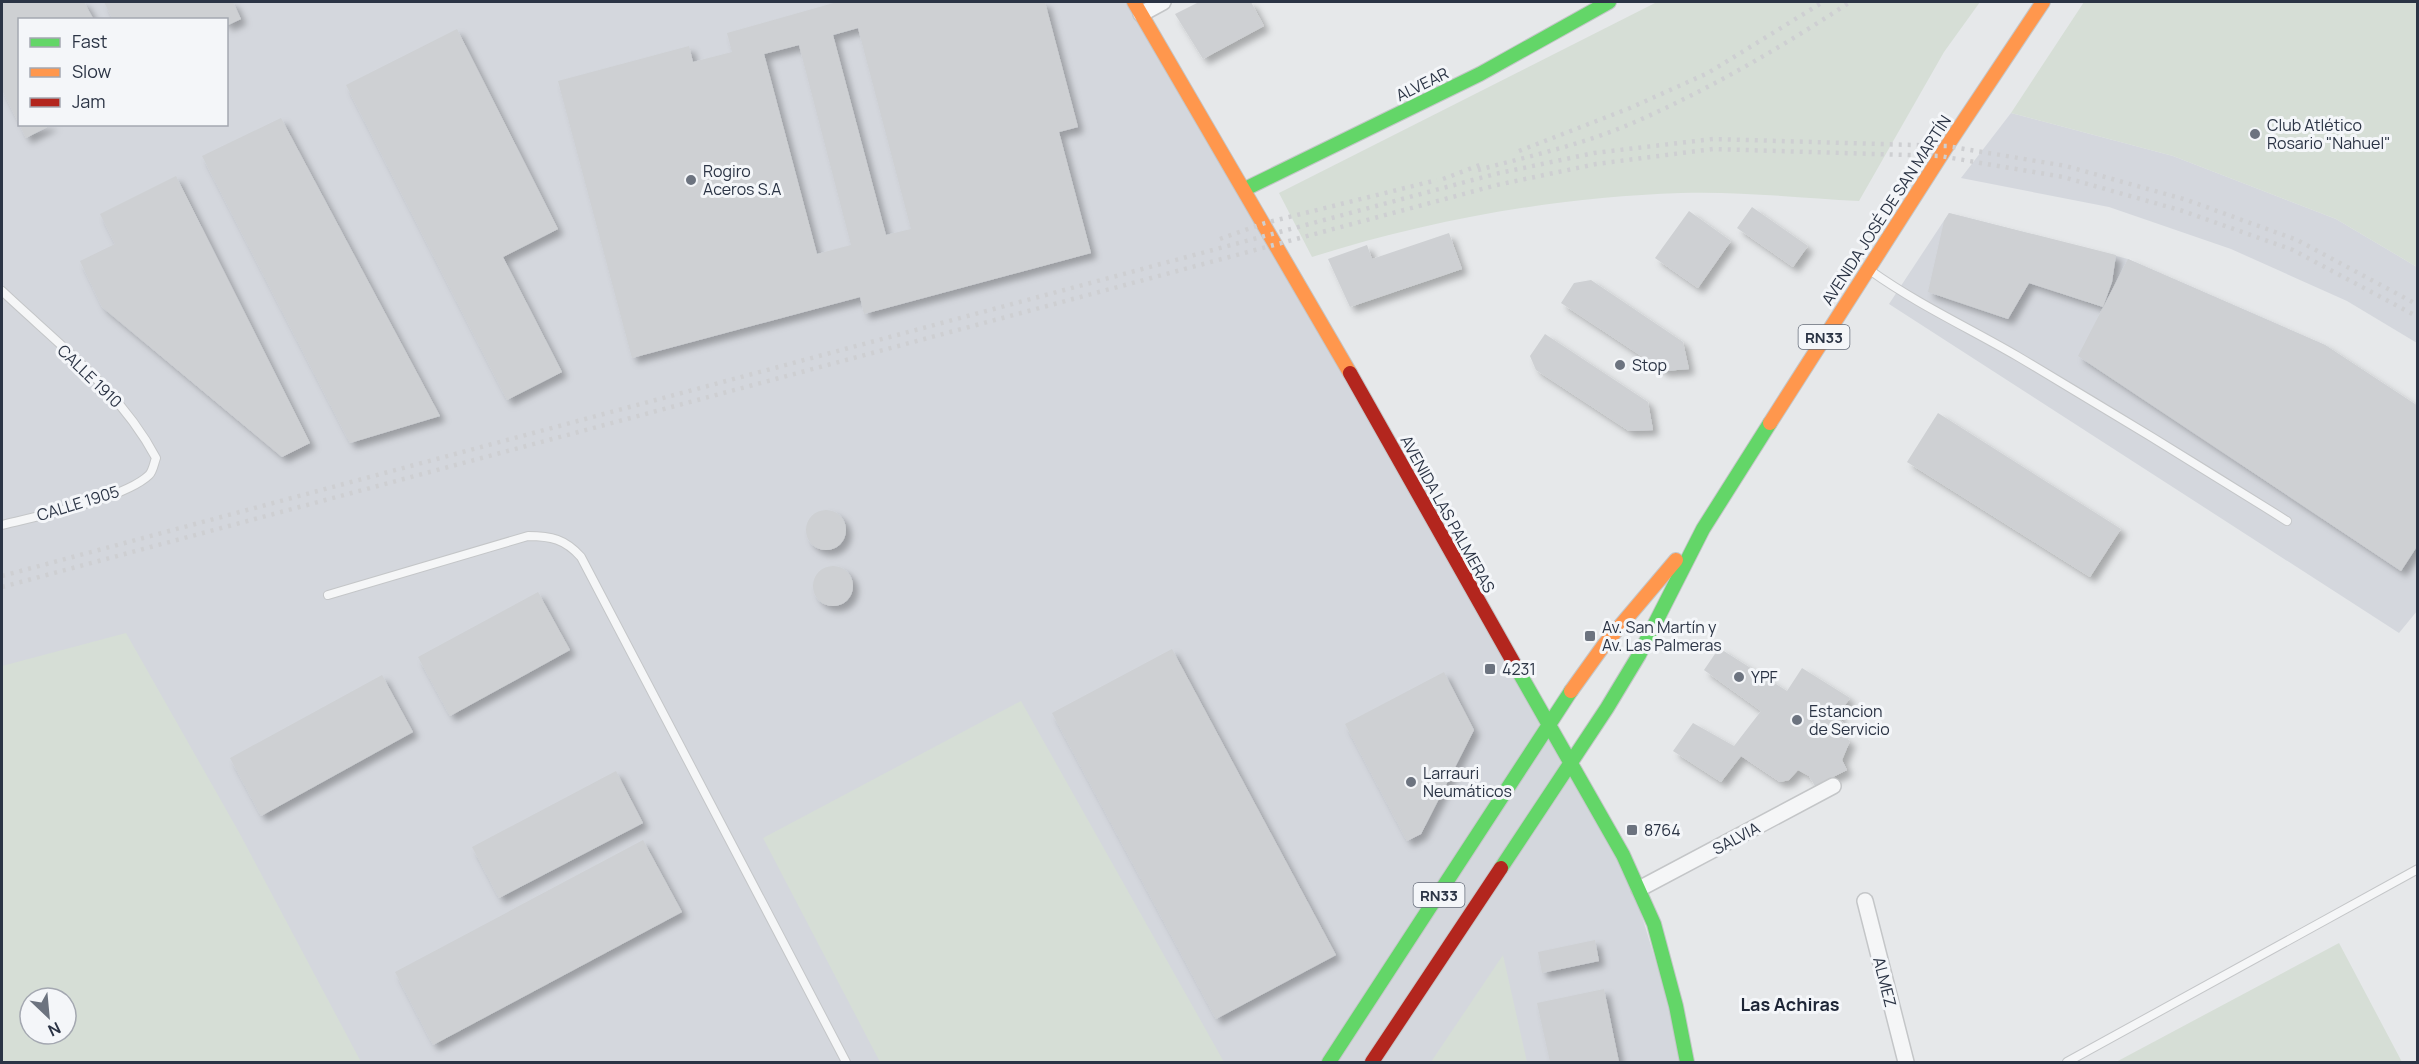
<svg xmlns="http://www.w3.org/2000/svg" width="2419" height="1064" viewBox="0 0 2419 1064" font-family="Manrope,sans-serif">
  <defs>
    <filter id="shadow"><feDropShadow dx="5.5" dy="5.5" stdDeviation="3" flood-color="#0004"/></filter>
  </defs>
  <rect width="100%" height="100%" fill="#e6e8ea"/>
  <path fill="#d4d7dd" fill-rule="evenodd" d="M2 2H1134L1623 855 1687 1062H2ZM20 20H226V124H20ZM30 998H66V1034H30Z
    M2011 113 2173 156 2336 219 2417 267V343L2347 301 2231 249 2109 207 1961 178Z
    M1949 213 2128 259 2325 345 2417 406V611L2399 633 1889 304Z"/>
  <path fill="#d6ded6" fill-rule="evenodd" d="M1657 2H1980L1944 52 1859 201C1800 198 1739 191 1681 193 1556 197 1430 220 1312 257L1279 193Z
    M2084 2H2417V267L2336 219 2173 156 2011 113Z
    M126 633 240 834 361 1062H2V666ZM30 998H66V1034H30Z
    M1021 701 1224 1062H880L763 838Z
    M2339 943 2402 1062H2116Z
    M1503 955 1527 1062H1431Z"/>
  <path fill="#ced0d3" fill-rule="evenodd" filter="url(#shadow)" d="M2 2H84L94 20H20V124H53L26 138 2 90Z
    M104 2H233L241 19 226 26V20H113Z
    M837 2H1045L1078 127 1059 132 1091 253 864 314 860 297 632 358 558 81 689 46 693 62 732 52 727 33ZM858 28 911 229 886 235 833 35ZM799 45 851 245 817 254 764 54Z
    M1199 2H1251L1264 26 1203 59 1175 14Z
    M457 29 558 229 503 257 562 372 507 400 346 85Z
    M281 118 440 416 350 443 202 156Z
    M176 176 310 443 282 457 102 307 80 261 115 244 100 214Z
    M1752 207 1808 246 1793 267 1737 228Z
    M1689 211 1731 241 1698 288 1655 258Z
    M1949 213 2116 255 2112 282 2103 307 2029 283 2008 319 1928 292 1944 221Z
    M1449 233 1462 269 1350 307 1328 259 1367 245 1372 259Z
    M2128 259 2325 345 2418 406V545L2401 571 2078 356Z
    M1591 280 1683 342 1689 369 1664 371 1561 303 1574 283Z
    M1545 334 1648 402 1653 430 1629 431 1536 370 1530 356Z
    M1938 413 2121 529 2090 577 1907 462Z
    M806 530a20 20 0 1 1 40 0a20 20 0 1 1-40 0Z
    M813 586a20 20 0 1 1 40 0a20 20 0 1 1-40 0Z
    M538 592 570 650 450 716 418 657Z
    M1719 648 1787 691 1802 668 1850 698 1837 717 1844 723 1837 732 1850 741 1842 760 1847 770 1815 786 1809 776 1798 770 1789 780 1780 782 1741 756 1721 782 1673 751 1693 723 1734 746 1761 711 1704 670Z
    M1172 649 1336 955 1216 1019 1052 713Z
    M1444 672 1474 730 1421 834 1407 841 1345 724Z
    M382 675 413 732 261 816 230 758Z
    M616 771 643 823 499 898 472 847Z
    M643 840 682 912 433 1045 395 972Z
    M1595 940 1599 961 1542 973 1538 952Z
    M1604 989 1619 1062H1550L1537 1003Z"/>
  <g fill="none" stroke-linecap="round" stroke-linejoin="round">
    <g stroke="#c4c6c8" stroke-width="10">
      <path id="lane" d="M1871 271C1917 304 1969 328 2017 356 2108 410 2198 465 2287 521
        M2 291C57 343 120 390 156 458 154 463 153 471 149 475 124 499 37 516 2 525
        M328 595 528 536C551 536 565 539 581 557L846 1062
        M2067 1062 2418 869"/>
    </g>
    <g stroke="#c4c6c8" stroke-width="18">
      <path id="street" d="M1141 14 1163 2
        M1639 889 1833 786
        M1865 901 1906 1062"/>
    </g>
    <g stroke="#c4c6c8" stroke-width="16">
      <path id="fast" d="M1245 189 1480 74 1609 2
        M1516 667 1623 855 1654 924 1676 1006 1687 1062
        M1501 868 1607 708 1639 655 1703 529 1770 423
        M1329 1062 1571 691"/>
    </g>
    <g stroke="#c4c6c8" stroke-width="16">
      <path id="slow" d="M1134 2 1350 373
        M1770 423 1947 146 2043 2
        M1571 691 1604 645 1676 560"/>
    </g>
    <g stroke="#c4c6c8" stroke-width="16">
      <path id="jam" d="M1350 373 1516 667
        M1372 1062 1501 868"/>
    </g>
    <use href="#lane" stroke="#f5f6f7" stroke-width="8"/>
    <use href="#street" stroke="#f5f6f7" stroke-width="15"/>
    <use href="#fast" stroke="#63d668" stroke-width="14"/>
    <use href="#slow" stroke="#ff974d" stroke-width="14"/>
    <use href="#jam" stroke="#b3261e" stroke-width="14"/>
    <path stroke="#cecfd2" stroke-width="4.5" stroke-dasharray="3 6" stroke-linecap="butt" d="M1519 151 1630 108 1708 73 1823 2
      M1478 170C1530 156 1585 144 1635 122 1710 89 1782 47 1850 2
      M1443 179 1485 163
      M1220 239 1265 223 1437 180
      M2 576 1495 174 1594 153 1713 139 1947 146 2066 166 2187 200 2297 240 2418 305
      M2 587 1497 185 1596 164 1713 149 1940 156 2063 177 2183 211 2293 250 2418 317"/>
  </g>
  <g fill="#6c737f" stroke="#f4f6f9" stroke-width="2">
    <circle cx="2255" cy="134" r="6"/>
    <circle cx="691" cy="180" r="6"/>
    <circle cx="1620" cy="365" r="6"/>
    <rect x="1584" y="630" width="12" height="12" rx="3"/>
    <rect x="1484" y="663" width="12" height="12" rx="3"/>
    <circle cx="1739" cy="677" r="6"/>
    <circle cx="1797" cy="720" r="6"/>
    <circle cx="1411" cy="782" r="6"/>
    <rect x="1626" y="824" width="12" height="12" rx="3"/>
  </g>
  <g text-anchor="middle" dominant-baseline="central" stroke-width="6" stroke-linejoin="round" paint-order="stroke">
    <g fill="#f4f6f9" stroke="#676e7b" stroke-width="1.5">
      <rect x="1798.5" y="325" width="51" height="24" rx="4.5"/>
      <rect x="1413.5" y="883" width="51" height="24" rx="4.5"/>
    </g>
    <g font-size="15" font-weight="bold" fill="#2b3445">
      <text x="1824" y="337">RN33</text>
      <text x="1439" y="895">RN33</text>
    </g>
    <g font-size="16" fill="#2b3445" stroke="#f4f6f9">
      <text transform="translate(1422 84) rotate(-26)">ALVEAR</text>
      <text transform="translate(1886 210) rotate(-57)">AVENIDA JOSÉ DE SAN MARTÍN</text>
      <text transform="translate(90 376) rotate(44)">CALLE 1910</text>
      <text transform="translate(78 503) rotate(-17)">CALLE 1905</text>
      <text transform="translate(1448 514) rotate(61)">AVENIDA LAS PALMERAS</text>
      <text transform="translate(1736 838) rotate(-28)">SALVIA</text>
      <text transform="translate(1885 982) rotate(76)">ALMEZ</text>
    </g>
    <g font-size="16" fill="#2b3445" stroke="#f4f6f9" text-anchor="start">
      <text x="2267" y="125">Club Atlético<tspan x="2267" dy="18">Rosario "Nahuel"</tspan></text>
      <text x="703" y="171">Rogiro<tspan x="703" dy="18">Aceros S.A</tspan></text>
      <text x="1632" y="365">Stop</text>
      <text x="1602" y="627">Av. San Martín y<tspan x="1602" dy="18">Av. Las Palmeras</tspan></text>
      <text x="1502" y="669">4231</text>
      <text x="1751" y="677">YPF</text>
      <text x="1809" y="711">Estancion<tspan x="1809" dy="18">de Servicio</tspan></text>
      <text x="1423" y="773">Larrauri<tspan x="1423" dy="18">Neumáticos</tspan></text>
      <text x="1644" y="830">8764</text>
    </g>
    <g font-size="18" font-weight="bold" fill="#1d2536" stroke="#f4f6f9">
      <text x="1790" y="1004">Las Achiras</text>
    </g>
  </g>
  <rect width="2419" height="1064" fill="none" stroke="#2b3445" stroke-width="6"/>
  <rect x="18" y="18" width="210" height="108" fill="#f4f6f9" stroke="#a4a8b1" stroke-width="1.5"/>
  <rect x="30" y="38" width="30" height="9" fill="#63d668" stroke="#a4a8b1" stroke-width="1.5"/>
  <text x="72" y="48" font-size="18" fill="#2b3445">Fast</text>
  <rect x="30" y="68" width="30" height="9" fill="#ff974d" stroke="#a4a8b1" stroke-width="1.5"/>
  <text x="72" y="78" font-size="18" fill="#2b3445">Slow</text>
  <rect x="30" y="98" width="30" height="9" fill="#b3261e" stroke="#a4a8b1" stroke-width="1.5"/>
  <text x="72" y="108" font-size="18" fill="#2b3445">Jam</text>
  <g transform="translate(48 1016) rotate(154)"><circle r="28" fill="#f4f6f9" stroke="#a4a8b1" stroke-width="1.5"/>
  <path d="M0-4.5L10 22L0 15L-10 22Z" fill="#6c737f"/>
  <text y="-9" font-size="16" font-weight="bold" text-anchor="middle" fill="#2b3445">N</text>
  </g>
</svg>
